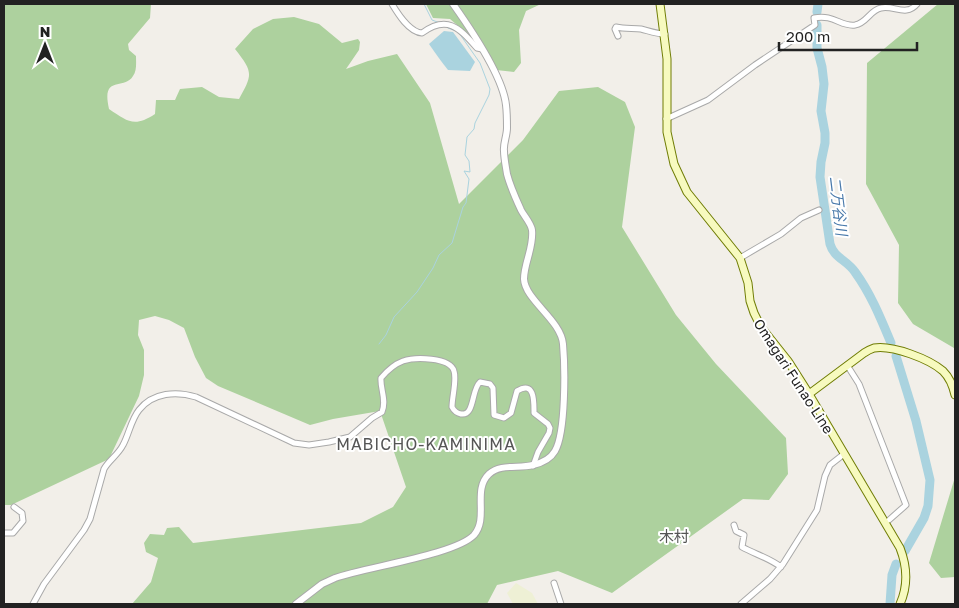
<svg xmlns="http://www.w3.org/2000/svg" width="959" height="608" viewBox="0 0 959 608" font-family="'Golos Text','Noto Sans JP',sans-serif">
  <rect width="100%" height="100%" fill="#f2efe9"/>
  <path fill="#eef0d5" d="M516 583 532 593 538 604H513L507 593Z"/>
  <path fill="#add19e" d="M4 4H151L150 18 128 44 129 50 136 56C136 62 137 71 133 76 124 91 101 74 109 109 127 121 134 128 155 114L156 100H175L180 89 202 87 219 97 239 99C253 74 253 72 235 49L253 29 273 19 294 17 319 24 342 43 358 39 360 42 359 50 346 69 368 61 397 54 430 103 459 204 523 140 559 91 598 87 625 102 635 127 622 227 676 315 716 364 786 438 788 474 769 500 743 499 612 593 558 571 497 585 487 604H132L151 582 158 558 146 552 144 543 150 534 164 535 167 528 179 527 193 543 361 523 393 507 406 487 380 411 333 419 310 425 218 386 206 378 195 357 184 328 169 320 155 316 139 320 138 335 144 350V375L139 396 109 459 11 505H4Z
    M426 4H541L526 11 519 30 521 63 514 72 496 70 476 41 450 19 433 18Z
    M938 4H955V577L941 578 929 563 955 477 954 348 913 324 898 303 899 245 866 184 867 63Z"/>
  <path fill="#aad3df" d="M444 31 453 32 475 62 470 71 448 70C441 61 435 53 429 44Z"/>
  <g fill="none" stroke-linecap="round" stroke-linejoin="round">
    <path stroke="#aad3df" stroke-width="1" d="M424 4 432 20 440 23
      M448 28 456 31
      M379 344 386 335 394 317 417 292 433 268 439 255 452 243 463 207 466 203 469 179 464 171 470 172 469 161 465 155 467 137 474 129 475 123 489 95 490 89 480 63 459 33"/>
    <path stroke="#aad3df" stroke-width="9" d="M817 12 818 4
      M817 25V48L822 67 824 84 821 111 825 133V143L821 162 820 177 830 244C834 258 847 260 855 272 871 294 881 319 891 343
      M896 356 916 421 930 480 928 506 924 518 905 551
      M890 604 892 575 896 564"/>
    <g stroke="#a9a9a9" stroke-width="7">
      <path id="minor" d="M392 4C398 14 409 32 422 33 448 14 460 29 477 48L482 49
        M618 36 615 29 616 27C625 29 633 28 641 29 649 31 656 34 665 34
        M666 119 708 100 755 65 815 25 814 18C834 14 841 27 855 25 867 23 870 10 881 8 894 5 906 17 917 4
        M740 258 781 234 801 218 819 210
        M847 365 859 384 906 505 889 520
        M734 525 736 531 744 535 742 547C755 554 769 558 781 567
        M4 533H13L23 521 22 513 14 507
        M554 583 561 604
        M33 604 44 584 84 530 90 519 104 469C109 460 118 455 123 445 129 434 131 420 139 410 153 392 177 391 196 397L294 443 309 445 329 442 350 437 372 418 382 412C387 400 380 389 381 378 386 372 395 364 403 361 415 357 450 357 454 371 457 380 452 397 452 407 454 411 456 413 461 414 475 416 471 390 480 382L490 384 493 388 494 415 504 418 511 413 517 391C535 380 534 402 534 413L548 424 550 428 549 433 538 452 533 466
        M741 604 770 579 783 564 817 510 825 476 830 465 844 454"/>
    </g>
    <g stroke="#a9a9a9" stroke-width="8">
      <path id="tertiary" d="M296 604 322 584 335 578C365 567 455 555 474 535 489 518 472 490 489 474 501 463 519 469 533 465 542 463 551 458 555 451 566 432 565 367 563 344 561 320 525 300 524 279 524 263 534 247 532 230 531 223 524 216 521 210 516 199 510 186 507 174 506 167 504 158 504 151 503 144 507 136 507 128 507 121 507 113 506 105 503 77 470 28 453 4"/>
    </g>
    <g stroke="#707d05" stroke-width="9">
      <path id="secondary" d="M660 4 667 59V132L674 164 687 192 740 258 748 283 750 301 754 313 761 327 788 361 809 394 900 548C907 566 908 586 900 604
        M809 394 864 353C867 351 871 349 874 348 893 345 929 359 943 371 950 378 953 386 955 395"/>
    </g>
    <use href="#minor" stroke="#fff" stroke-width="5"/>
    <use href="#tertiary" stroke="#fff" stroke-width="6"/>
    <use href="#secondary" stroke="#f7fabf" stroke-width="7"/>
  </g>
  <g text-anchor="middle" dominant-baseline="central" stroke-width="4" stroke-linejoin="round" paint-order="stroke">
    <g font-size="14" fill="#222" stroke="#fff">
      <text transform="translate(794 376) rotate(57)">Omagari Funao Line</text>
    </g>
    <g font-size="15" font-style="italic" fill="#4a7aab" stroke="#fff">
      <text transform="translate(839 206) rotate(83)">二万谷川</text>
    </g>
    <g font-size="15" fill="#555" stroke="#fff">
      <text x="674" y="536">木村</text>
    </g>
    <g font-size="16" letter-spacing="1" fill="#555" stroke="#fff">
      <text x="426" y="444">MABICHO-KAMINIMA</text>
    </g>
  </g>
  <rect width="959" height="608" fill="none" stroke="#222222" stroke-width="10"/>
  <g transform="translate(45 45)" stroke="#ffffff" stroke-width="4" paint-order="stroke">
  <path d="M0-4L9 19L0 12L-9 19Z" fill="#222222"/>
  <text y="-8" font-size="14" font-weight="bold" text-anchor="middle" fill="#222222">N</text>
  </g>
  <path d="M779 42v8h138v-8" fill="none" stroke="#222222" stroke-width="2.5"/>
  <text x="786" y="42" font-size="15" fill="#222222" stroke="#ffffff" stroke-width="4" paint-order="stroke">200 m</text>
</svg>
